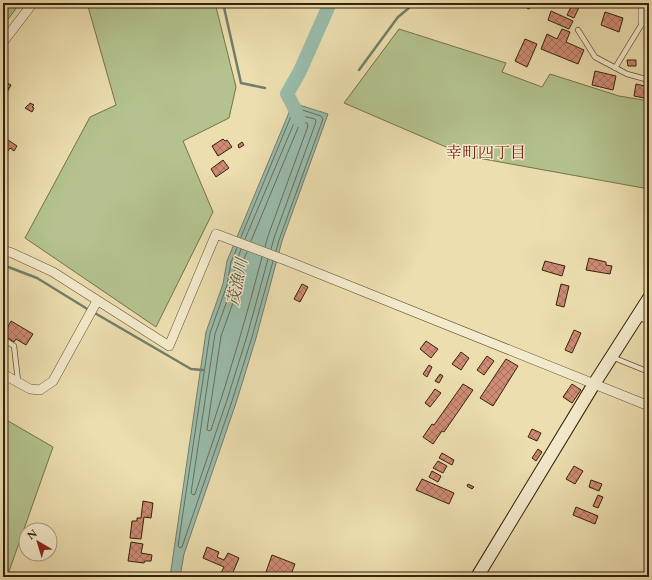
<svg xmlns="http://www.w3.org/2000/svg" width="652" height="580" viewBox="0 0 652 580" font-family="'EB Garamond','Noto Serif JP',serif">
  <defs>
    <pattern id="building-cross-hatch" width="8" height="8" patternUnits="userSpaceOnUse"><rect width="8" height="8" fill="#ce8b75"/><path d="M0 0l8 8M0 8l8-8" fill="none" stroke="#a8715e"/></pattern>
  </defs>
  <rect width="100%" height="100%" fill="#ecdeaf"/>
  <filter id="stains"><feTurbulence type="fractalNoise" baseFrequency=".005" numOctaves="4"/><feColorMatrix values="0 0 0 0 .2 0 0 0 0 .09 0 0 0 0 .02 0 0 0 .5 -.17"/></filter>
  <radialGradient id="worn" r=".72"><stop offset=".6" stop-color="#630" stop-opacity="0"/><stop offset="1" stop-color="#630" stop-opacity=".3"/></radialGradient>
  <path fill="#b3c28e" stroke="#75724c" d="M3 3H20L3 26Z
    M87 3H215L236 87 229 118 183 141 213 212 156 327 25 238 90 117 116 105Z
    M399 29 506 63 502 72 542 87 550 74 619 96 649 101V189L467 156 344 103Z
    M3 418 53 447 7 577H3Z"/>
  <path fill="#99bcab" stroke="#727e6b" d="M293 103 328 114 282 241 256 338 236 403 184 554 180 577H170L206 332 223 284 227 261Z"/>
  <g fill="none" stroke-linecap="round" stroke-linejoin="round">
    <path stroke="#686e5b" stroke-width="1" d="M241 237 294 109 296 108 321 116 323 119 279 240 276 251
      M245 239 297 116 299 115 315 119 316 122 274 238 271 249
      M251 241 300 123 302 122 307 123 308 126 268 236 265 247
      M237 248 231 262 227 285 210 333 178 546 180 548 182 547 232 401 252 337 273 261
      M241 249 236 264 232 287 215 334 191 493 193 495 195 494 227 400 247 336 268 259
      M247 252 241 265 238 289 221 336 207 429 208 431 211 430C230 373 247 315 262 257"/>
    <path stroke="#727e6b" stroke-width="2.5" d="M223 3 241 83 265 88
      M359 70 398 17 415 3
      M3 265 37 278 89 310
      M93 312 191 369 203 370"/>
    <path stroke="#99bcab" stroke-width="14" d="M299 120 294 107 287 94 300 71 330 3"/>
  </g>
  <path fill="url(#building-cross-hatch)" stroke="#37210b" d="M532 3 534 6 528 9 526 6Z
    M573 3H581L574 18 567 15Z
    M551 11 573 21 569 29 548 20Z
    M605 12 623 18 619 32 601 25Z
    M562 29 570 32 566 42 584 50 578 64 541 49 547 34 557 39Z
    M525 39 537 44 527 67 515 61Z
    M627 60H636V66H628Z
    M595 71 616 76 613 90 592 85Z
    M3 81 11 85 5 96 3 95Z
    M636 84 649 87V99L634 96Z
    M30 103 34 105 32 107 34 108 32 112 25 108 28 105H29Z
    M5 138 17 146 14 151 10 148 5 155 3 154V141Z
    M223 139 225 141 227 140 232 147 218 156 212 146Z
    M242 142 244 145 239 148 238 145Z
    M223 160 229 168 216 177 211 169Z
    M589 258 606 262V265L612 266 610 274 586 270Z
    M545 261 565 266 562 276 542 270Z
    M302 284 308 287 300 302 294 299Z
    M561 284 569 286 564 307 556 305Z
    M11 321 33 334 26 345 16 339 14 342 3 335Z
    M574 330 581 333 572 353 565 350Z
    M426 341 438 349 431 358 420 349Z
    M461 352 469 358 461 370 452 364Z
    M487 356 494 361 484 375 477 370Z
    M506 359 518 366 493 406 480 398Z
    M429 365 432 367 427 377 423 374Z
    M440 374 443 376 439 383 435 381Z
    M463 384 473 390 444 432 442 431 433 444 423 437 432 424 434 425Z
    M572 384 581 390 572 403 563 397Z
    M435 389 441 393 430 407 425 403Z
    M532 429 541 433 537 441 528 437Z
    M538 449 542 452 536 461 532 458Z
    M442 453 454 460 452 465 439 458Z
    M438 461 447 466 443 473 433 468Z
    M574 466 583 471 575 484 566 479Z
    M432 471 441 476 438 482 429 477Z
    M422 479 454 493 449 504 416 490Z
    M591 480 602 484 599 491 589 487Z
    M468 484 474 487 472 489 467 486Z
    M598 495 603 497 598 508 593 506Z
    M143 501 153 503 151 518 144 517 141 539 130 538 132 521H137V518H141Z
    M576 507 598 516 595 524 573 515Z
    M131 542 143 544 141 553 152 555 151 561H145L144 563 128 561Z
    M207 547 219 552 217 557 224 560 228 553 239 558 231 577H219L224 567 203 558Z
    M272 555 295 564 290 577H279L266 572Z"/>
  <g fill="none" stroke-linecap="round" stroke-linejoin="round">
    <g stroke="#645034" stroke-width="6">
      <path id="lane" d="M578 30 595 57 627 74 649 80
        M615 68 643 22
        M638 317 649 322
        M3 318 5 316
        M3 339 14 346 18 381
        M612 357 649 372"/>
    </g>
    <g stroke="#645034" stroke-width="10">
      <path id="street" d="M643 3V22H649
        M3 42 33 3
        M3 250 12 253 53 272 169 346 216 234 285 260 649 406
        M3 374 30 389 40 390 53 381 97 301"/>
    </g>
    <g stroke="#37210b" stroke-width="14">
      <path id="secondary" d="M477 577 594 384 649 298"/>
    </g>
    <use href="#lane" stroke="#f3eacb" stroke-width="4.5"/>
    <use href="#street" stroke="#f3eacb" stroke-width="9"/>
    <use href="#secondary" stroke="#f3eacb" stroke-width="12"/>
  </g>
  <g text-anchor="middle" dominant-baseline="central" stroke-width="3" stroke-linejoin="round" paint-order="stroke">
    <g font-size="16" fill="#7a1f14" stroke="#f3eacb">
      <text x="486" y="152">幸町四丁目</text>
    </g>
    <g font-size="16" font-style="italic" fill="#54503b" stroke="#f3eacb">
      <text transform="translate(237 282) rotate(-79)">茂漁川</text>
    </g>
  </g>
  <rect width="652" height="580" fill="none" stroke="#ecdeaf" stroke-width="16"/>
  <rect x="4" y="4" width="644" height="572" fill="none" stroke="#37210b" stroke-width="2"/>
  <rect x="8" y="8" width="636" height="564" fill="none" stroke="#37210b"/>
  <g transform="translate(38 542) rotate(322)"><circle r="19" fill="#f3eacb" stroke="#a89a7e"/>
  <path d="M0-3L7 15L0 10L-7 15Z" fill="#8f2418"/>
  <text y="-6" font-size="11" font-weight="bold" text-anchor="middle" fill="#37210b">N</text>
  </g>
  <rect width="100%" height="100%" filter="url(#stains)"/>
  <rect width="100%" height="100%" fill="url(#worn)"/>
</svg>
